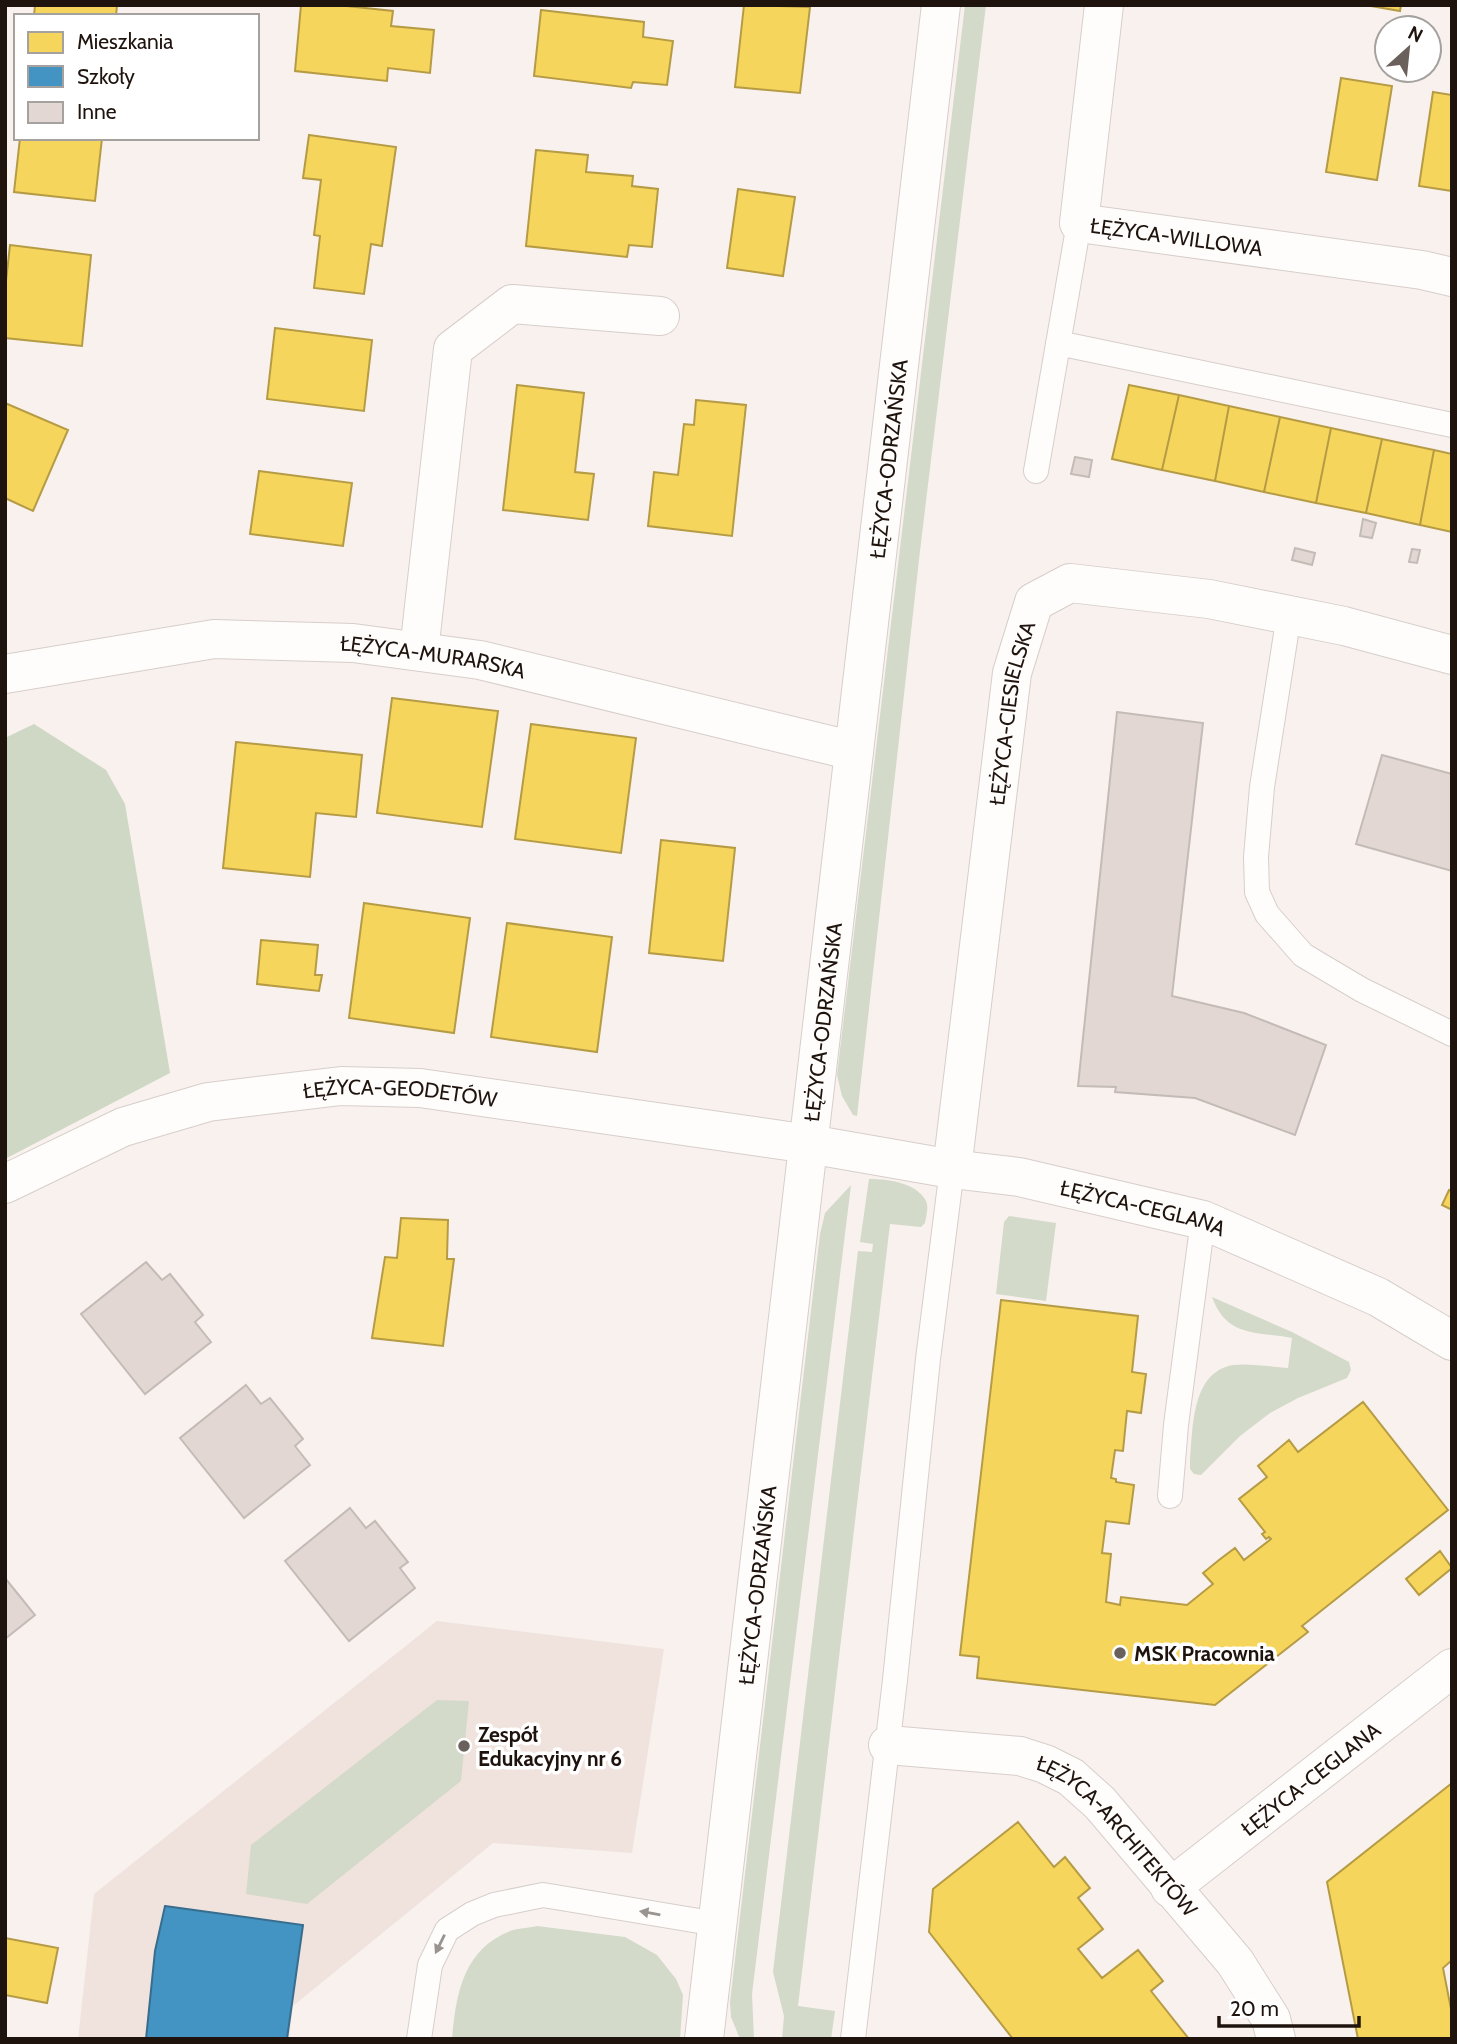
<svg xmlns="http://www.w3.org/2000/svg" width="1457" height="2044" viewBox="0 0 1457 2044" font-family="Cabin,sans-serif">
  <rect width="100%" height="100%" fill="#f8f1ee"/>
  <path fill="#f0e3dd" d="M437 1621 664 1649 632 1853 493 1843 293 2006 289 2039H78L94 1894Z"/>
  <path fill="#d3daca" d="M965 5H986L920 551 857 1116 853 1115 842 1096 837 1075Z
    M869 1179C887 1179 916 1182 926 1201 929 1207 926 1216 925 1223L921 1227 890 1224 798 2006 835 2011 831 2039H782L784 2016 773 1972 858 1251 872 1252 873 1244 860 1242Z
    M851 1185 752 1994 754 2039H740L731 2017 730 2002 820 1234 825 1213Z
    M1009 1216 1056 1223 1046 1301 996 1294 1004 1222Z
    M1212 1297 1292 1332 1349 1362 1351 1370 1347 1378 1298 1398 1270 1413 1240 1436 1201 1475 1194 1474 1190 1469V1461C1193 1429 1191 1372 1233 1365 1251 1363 1270 1367 1288 1368L1292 1338C1256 1331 1227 1338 1212 1297Z
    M437 1700 469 1701 461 1781 307 1904 246 1894 251 1845Z
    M537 1926 625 1937 657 1955 676 1979 683 1995 680 2039H452C456 1994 463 1950 510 1931 518 1928 529 1928 537 1926Z"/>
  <path fill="#cfd8c5" d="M34 724 106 770 125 804 170 1073 5 1159V738Z"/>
  <path fill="#f6d55c" stroke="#b69b45" stroke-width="2" d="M35 5H117L116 16H34Z
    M301 5H337L393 11 391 26 434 30 430 73 388 68 387 81 295 71Z
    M744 5 810 7 800 93 735 87Z
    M1365 5H1401L1400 11Z
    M541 10 644 22 643 37 673 41 667 85 633 82 631 88 534 76Z
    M1341 78 1392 86 1377 180 1326 172Z
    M1433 92 1452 95V191L1419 186Z
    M309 135 396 147 382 246 371 244 364 294 314 288 320 236 314 235 321 180 303 178Z
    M20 138H102L95 201 14 192Z
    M536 150 588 155 586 172 633 176 632 186 658 189 652 247 629 245 627 257 526 246Z
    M738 189 795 197 783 276 727 268Z
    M10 245 91 255 82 346 5 338V290Z
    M275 328 372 340 364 411 267 399Z
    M517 385 584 393 575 472 594 474 588 520 503 510Z
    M1129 385 1179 395 1162 470 1112 459Z
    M1179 395 1229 406 1215 481 1162 470Z
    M696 400 746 405 732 536 648 526 654 472 678 475 684 424 694 425Z
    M5 403 68 430 33 511 5 498Z
    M1229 406 1280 417 1264 492 1215 481Z
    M1280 417 1331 428 1316 503 1264 492Z
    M1331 428 1382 439 1366 513 1316 503Z
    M1382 439 1434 450 1420 525 1366 513Z
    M1434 450 1452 454V532L1420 525Z
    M259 471 352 483 343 546 250 534Z
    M392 698 498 711 482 827 377 813Z
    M531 724 636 738 621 853 515 839Z
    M236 742 362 755 356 817 316 813 310 877 223 868Z
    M661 840 735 848 723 961 649 953Z
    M364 903 470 918 454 1033 349 1018Z
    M507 923 612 937 597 1052 491 1037Z
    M261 940 318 945 315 975H322L319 991 257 984Z
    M1449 1190 1452 1191V1210L1442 1205Z
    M401 1218 448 1220 447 1259H454L443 1346 372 1338 385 1257 397 1258Z
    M1001 1300 1138 1316 1132 1372 1146 1374 1141 1413 1127 1411 1123 1451 1115 1450 1111 1478 1116 1479V1482L1134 1485 1129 1524 1106 1521 1102 1553 1111 1554 1106 1602 1120 1605 1121 1597 1187 1605 1213 1584 1203 1573 1219 1560 1235 1548 1244 1560 1271 1539 1269 1537 1266 1539 1262 1534 1265 1532 1239 1499 1267 1477 1258 1466 1289 1440 1298 1452 1363 1402 1448 1510 1302 1626 1308 1632 1215 1705 977 1678 979 1657 960 1655Z
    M1440 1551 1452 1568 1419 1595 1406 1579Z
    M1452 1783V1960L1443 1968 1452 2014V2039H1358L1327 1882Z
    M1018 1822 1054 1867 1065 1857 1090 1888 1078 1898 1103 1929 1078 1949 1102 1978 1138 1950 1163 1981 1151 1991 1189 2039H1013L929 1932 933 1889Z
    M5 1938 58 1948 47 2003 5 1995Z"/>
  <path fill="#4393c3" stroke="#386d8d" stroke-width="2" d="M165 1906 303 1925 287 2039H146L155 1951Z"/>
  <path fill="#e2d7d3" stroke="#c4bbb6" stroke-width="2" d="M1075 457 1092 460 1089 477 1071 474Z
    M1363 519 1376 523 1372 538 1360 536Z
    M1295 548 1315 553 1312 565 1292 560Z
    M1412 549 1420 550 1417 563 1409 562Z
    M1117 712 1203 723 1172 996 1244 1013 1326 1045 1295 1135 1195 1098 1115 1092 1116 1087 1078 1086Z
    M1382 755 1452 774V871L1356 844Z
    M146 1262 162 1280 170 1274 203 1315 195 1322 211 1342 145 1394 81 1314Z
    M246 1385 261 1404 270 1398 303 1439 295 1446 310 1465 244 1518 180 1438Z
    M350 1508 366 1528 375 1521 408 1562 400 1568 415 1588 349 1641 285 1561Z
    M5 1578 35 1615 5 1639Z"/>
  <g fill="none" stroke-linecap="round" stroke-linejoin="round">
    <g stroke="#d7ceca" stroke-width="26">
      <path id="lane" d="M1058 343 1452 425
        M1036 471 1079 223
        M1289 615 1262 787 1256 857 1257 892 1267 914 1303 955 1362 990 1452 1034
        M1170 1496 1176 1425 1203 1220
        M419 2039 430 1965 447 1930 472 1914 494 1905 543 1895 717 1924
        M853 2039 895 1680 928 1359 952 1169"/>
    </g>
    <g stroke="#d7ceca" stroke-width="40">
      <g id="street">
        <path id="s1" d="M1104 5 1079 223 1422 270 1452 277"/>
        <path d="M419 651 453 349 512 304 660 316"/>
        <path id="s2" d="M5 674 214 639 353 643 480 660 854 751"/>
        <path id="s3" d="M952 1169 1012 673 1034 602 1070 583 1209 599 1344 626 1452 655"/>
        <path id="s4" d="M5 1184 123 1127 208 1102 341 1086 420 1088 809 1144 952 1169 1019 1177 1203 1220 1378 1297 1452 1341"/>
        <path id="s5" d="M888 1745 1020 1756 1045 1764 1071 1777 1100 1803 1235 1962 1271 2019 1276 2039"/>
        <path id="s6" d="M1170 1888 1452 1668"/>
      </g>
    </g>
    <g stroke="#d7ceca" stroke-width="40">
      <g id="secondary">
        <path id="s7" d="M704 2039 941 5"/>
      </g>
    </g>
    <use href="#lane" stroke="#fefdfc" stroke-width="24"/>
    <use href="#street" stroke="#fefdfc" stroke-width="38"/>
    <use href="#secondary" stroke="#fefdfc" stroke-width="38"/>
  </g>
  <defs><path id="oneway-solid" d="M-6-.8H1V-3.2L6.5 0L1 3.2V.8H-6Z" transform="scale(1.75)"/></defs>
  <g fill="#9a9491">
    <use href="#oneway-solid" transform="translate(650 1913) rotate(-170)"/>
    <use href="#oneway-solid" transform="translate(440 1944) rotate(116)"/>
  </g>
  <g fill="#6b615c" stroke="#fff" stroke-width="2.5">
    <circle cx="1120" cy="1653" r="7"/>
    <circle cx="464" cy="1746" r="7"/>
  </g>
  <g text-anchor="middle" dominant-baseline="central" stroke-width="7" stroke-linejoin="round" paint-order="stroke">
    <g font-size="21" fill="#1f130e" stroke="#fff">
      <text stroke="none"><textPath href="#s1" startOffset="318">ŁĘŻYCA-WILLOWA</textPath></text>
      <text stroke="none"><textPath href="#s7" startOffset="1591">ŁĘŻYCA-ODRZAŃSKA</textPath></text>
      <text stroke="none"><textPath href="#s2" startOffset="432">ŁĘŻYCA-MURARSKA</textPath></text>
      <text stroke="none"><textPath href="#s3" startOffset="460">ŁĘŻYCA-CIESIELSKA</textPath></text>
      <text stroke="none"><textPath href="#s7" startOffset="1024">ŁĘŻYCA-ODRZAŃSKA</textPath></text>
      <text stroke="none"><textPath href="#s4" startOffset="413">ŁĘŻYCA-GEODETÓW</textPath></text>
      <text stroke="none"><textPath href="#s4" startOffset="1166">ŁĘŻYCA-CEGLANA</textPath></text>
      <text stroke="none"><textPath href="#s7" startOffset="457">ŁĘŻYCA-ODRZAŃSKA</textPath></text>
      <text stroke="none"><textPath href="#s6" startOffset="178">ŁĘŻYCA-CEGLANA</textPath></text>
      <text stroke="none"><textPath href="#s5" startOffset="261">ŁĘŻYCA-ARCHITEKTÓW</textPath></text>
    </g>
    <g font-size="21" font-weight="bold" fill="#1f130e" stroke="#fff" text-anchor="start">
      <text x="1134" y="1653">MSK Pracownia</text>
      <text x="478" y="1734">Zespół<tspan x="478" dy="24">Edukacyjny nr 6</tspan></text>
    </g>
  </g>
  <rect width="1457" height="2044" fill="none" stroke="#1f130e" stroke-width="14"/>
  <rect x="14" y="14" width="245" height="126" fill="#ffffff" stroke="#a5a19f" stroke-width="2"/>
  <rect x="28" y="32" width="35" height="21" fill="#f6d55c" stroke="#a5a19f" stroke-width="2"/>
  <text x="77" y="49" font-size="21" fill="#1f130e">Mieszkania</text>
  <rect x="28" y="66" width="35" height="21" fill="#4393c3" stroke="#a5a19f" stroke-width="2"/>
  <text x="77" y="84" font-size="21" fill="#1f130e">Szkoły</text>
  <rect x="28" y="102" width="35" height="21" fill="#e2d7d3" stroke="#a5a19f" stroke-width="2"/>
  <text x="77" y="119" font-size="21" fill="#1f130e">Inne</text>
  <g transform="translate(1408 49) rotate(27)"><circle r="33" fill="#ffffff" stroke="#a5a19f" stroke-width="2"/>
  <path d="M0-5L12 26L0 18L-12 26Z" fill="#6b615c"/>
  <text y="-10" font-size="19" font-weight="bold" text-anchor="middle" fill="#1f130e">N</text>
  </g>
  <path d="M1219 2016v10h140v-10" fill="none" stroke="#1f130e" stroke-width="3.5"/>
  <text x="1230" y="2016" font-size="21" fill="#1f130e" stroke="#ffffff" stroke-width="5" paint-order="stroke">20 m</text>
</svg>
